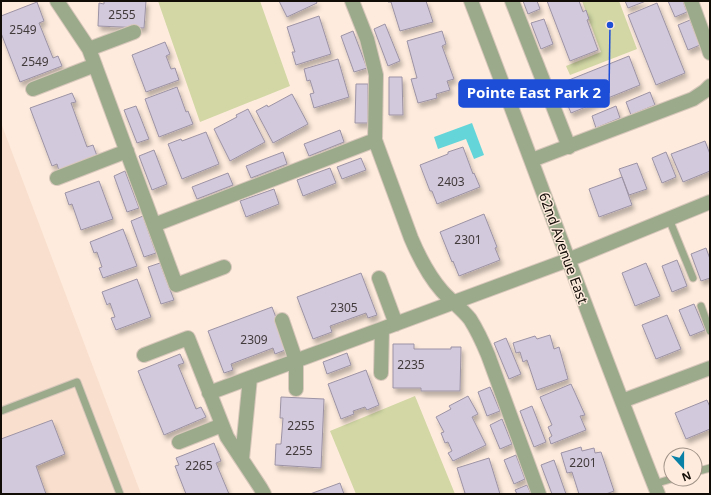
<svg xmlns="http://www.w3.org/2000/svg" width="711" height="495" viewBox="0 0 711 495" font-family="'Noto Sans',sans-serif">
  <defs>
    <filter id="shadow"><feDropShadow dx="2.5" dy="4.5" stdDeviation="2" flood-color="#0004"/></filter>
  </defs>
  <rect width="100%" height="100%" fill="#feebdd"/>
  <path fill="#f9dfcd" d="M1 123 141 494H1Z"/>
  <path fill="#d2d7a5" d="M158 1H260L290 86 200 122Z
    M582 1H619L637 49 570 75 566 66 601 52Z
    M415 396 455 494H356L330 431Z"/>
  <path fill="#64d5d9" d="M472 123 484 155 474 159 466 139 438 149 434 137Z"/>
  <path fill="#d3c9dc" stroke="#9c93a5" filter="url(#shadow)" d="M104 1H146L144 28 98 26 99 3 104 4Z
    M279 1H316L317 3 287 17Z
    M388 1H426L433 22 400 31 391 2H388Z
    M523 1H537L540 9 528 14Z
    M547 1H579L583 12 586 10 589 19 587 20 598 50 570 61Z
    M625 1H646L628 8Z
    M668 1H683L687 12 675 17Z
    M37 2 44 21 39 23 53 58 58 56 62 66 20 82 1 33V16Z
    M657 3 685 73 656 85 628 15Z
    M319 16 331 54 296 65 292 52H295L287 27Z
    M544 19 553 44 541 49 531 23Z
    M690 20 700 45 688 50 678 25Z
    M385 24 400 61 388 66 374 29Z
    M353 31 367 68 354 72 341 36Z
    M442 31 446 44 442 46 454 79 447 81 450 90 436 94 437 98 418 103 411 79 417 78 407 41Z
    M165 42 170 54 166 56 171 69 175 68 179 80 146 92 132 55Z
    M629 56 640 85 571 113 559 84Z
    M338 59 349 97 314 108 310 94 314 93 310 80 307 81 304 69Z
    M389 77H402L403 115H389Z
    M356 84H368V123H355Z
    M177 87 186 112 188 111 193 124 159 137 145 99Z
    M650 92 655 105 631 115 626 102Z
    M72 93 76 102 71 103 87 147 93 145 97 156 59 171 57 164 52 166 30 108Z
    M292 94 308 124 273 143 256 111 267 105 268 107Z
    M136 106 149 139 137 143 124 110Z
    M616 106 620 118 596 128 592 116Z
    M248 109 265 142 230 161 214 129 237 117 236 115Z
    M340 130 344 142 309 156 304 144Z
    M206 132 219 164 182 179 168 144 181 139 182 141Z
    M705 141 710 154V171L683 182 671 154Z
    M463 147 473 174 474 173 480 187 437 204 432 191H430L420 165 448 154V152Z
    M154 150 167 184 152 190 139 156Z
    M283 152 287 164 251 178 246 166Z
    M666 152 676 177 662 183 652 158Z
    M361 158 366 170 342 179 337 167Z
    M637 163 647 189 629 195 619 169Z
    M330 168 336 183 303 196 297 180Z
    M125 171 139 208 127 212 114 176Z
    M228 173 233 185 197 199 192 187Z
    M622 177 632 205 599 217 589 189Z
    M99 181 113 219 81 230 72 204 69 205 65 193Z
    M274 189 279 204 246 217 240 201Z
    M484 214 497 247 495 248 500 260 459 276 453 261 452 262 440 232Z
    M143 216 156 253 144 257 131 221Z
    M123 229 137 266 103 278 99 268 102 267 97 252 94 253 90 242Z
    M706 248 710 259V278L701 281 691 254Z
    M677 260 687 286 672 292 662 266Z
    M160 263 174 300 161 304 148 267Z
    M646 263 660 296 635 306 622 273Z
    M361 273 377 315 368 318 366 313 330 326 332 332 313 339 297 297Z
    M137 279 151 317 116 330 111 318 115 317 110 303 107 305 102 292Z
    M694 304 705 330 690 336 679 310Z
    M272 307 288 349 275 354 273 348 231 364 233 370 224 373 208 331Z
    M667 315 681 349 656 359 642 325Z
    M550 335 554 349 559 347 568 379 537 390 527 360 523 362 520 352 516 353 513 343 535 336 537 339Z
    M506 338 521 374 509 379 494 343Z
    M393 344H414V349H451V347H461L460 391H421V388H393Z
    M347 353 351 365 327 374 323 362Z
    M180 354 184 363 178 365 196 409 201 407 206 417 164 435 138 371Z
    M366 370 379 405 367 410 365 407 353 411 354 414 341 419 328 384Z
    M571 384 585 415 580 416 586 430 551 444 549 438 552 436 548 427 552 425 540 397Z
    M490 387 500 411 487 416 478 392Z
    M468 396 478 414 472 417 486 445 453 461 448 453 452 451 448 442 445 443 441 433 444 432 436 417 451 409 449 406Z
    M281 397 324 399 321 468 275 465 276 444H281L283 418H280Z
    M707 400 710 407V429L686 439 675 413Z
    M532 406 546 442 534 447 520 411Z
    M502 419 512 444 500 449 490 425Z
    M52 420 65 454 36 466 46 494H1V439Z
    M214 443 221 461 216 463 229 494H186L175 466 179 465 176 458Z
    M581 447 582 451 594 448 595 453 601 452 614 491 606 494H579L572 472 567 473 561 453Z
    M516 455 525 479 514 484 504 460Z
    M489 458 500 494H462L465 493 457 468Z
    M554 460 566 494H552L541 465Z
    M340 483 344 494H310Z
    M527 485 531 494H517L515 490Z"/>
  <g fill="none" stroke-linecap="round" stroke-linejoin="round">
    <g stroke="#d8c7bb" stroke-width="9">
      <path id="service" d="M669 219 693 278
        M701 306 710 331
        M1 411 77 382 120 494
        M695 472 710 468
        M654 484 671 479"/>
    </g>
    <g stroke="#d8c7bb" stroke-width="16">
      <path id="minor" d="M57 1 89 49 176 285 224 267
        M352 1 367 39 376 75 375 140 411 238C419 257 428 275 442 291 451 301 461 308 470 319 477 330 483 343 488 355L539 494
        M471 1C534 165 593 330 658 494
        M512 1 569 147
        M691 1 710 53
        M89 49 134 32
        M33 89 95 65
        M532 160 693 99 705 91 710 86
        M57 178 127 151
        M154 225 375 140
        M379 278 396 324
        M282 320 296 361V389
        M144 355 188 338 227 437 260 487 264 494
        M381 373 382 329
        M209 393 568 260 710 202
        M622 401 710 368
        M179 442 222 425
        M242 459 250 378"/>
    </g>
    <use href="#service" stroke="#9caa8c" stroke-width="7"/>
    <use href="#minor" stroke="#9caa8c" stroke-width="14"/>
  </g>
  <g text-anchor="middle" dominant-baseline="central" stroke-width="3" stroke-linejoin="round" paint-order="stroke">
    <g font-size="12" fill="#423b3c">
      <text x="122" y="14">2555</text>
      <text x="23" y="29">2549</text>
      <text x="35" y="61">2549</text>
      <text x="451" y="181">2403</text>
      <text x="468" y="239">2301</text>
      <text x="344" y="307">2305</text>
      <text x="254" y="339">2309</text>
      <text x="411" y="364">2235</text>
      <text x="301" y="425">2255</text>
      <text x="299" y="450">2255</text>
      <text x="583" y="462">2201</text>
      <text x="199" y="465">2265</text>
    </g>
    <g font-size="14" fill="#120c07" stroke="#feebdd">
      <text transform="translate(564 248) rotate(70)">62nd Avenue East</text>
    </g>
  </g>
  <path fill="none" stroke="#1d4ed8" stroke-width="1.5" d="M610 25L609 93"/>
  <circle fill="#1d4ed8" stroke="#feebdd" stroke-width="1.5" cx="610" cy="25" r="4"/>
  <rect fill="#1d4ed8" stroke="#1d4ed8" stroke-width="1.5" x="459" y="80" width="150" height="27" rx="4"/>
  <g font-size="15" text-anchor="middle" font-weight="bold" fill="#fff">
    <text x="534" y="98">Pointe East Park 2</text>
  </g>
  <rect width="711" height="495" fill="none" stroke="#120c07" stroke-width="4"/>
  <g transform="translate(683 467) rotate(159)"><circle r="19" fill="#feebdd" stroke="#a09287"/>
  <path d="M0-3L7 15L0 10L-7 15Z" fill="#0981a7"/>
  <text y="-6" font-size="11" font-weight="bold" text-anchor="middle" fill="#120c07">N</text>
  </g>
</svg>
